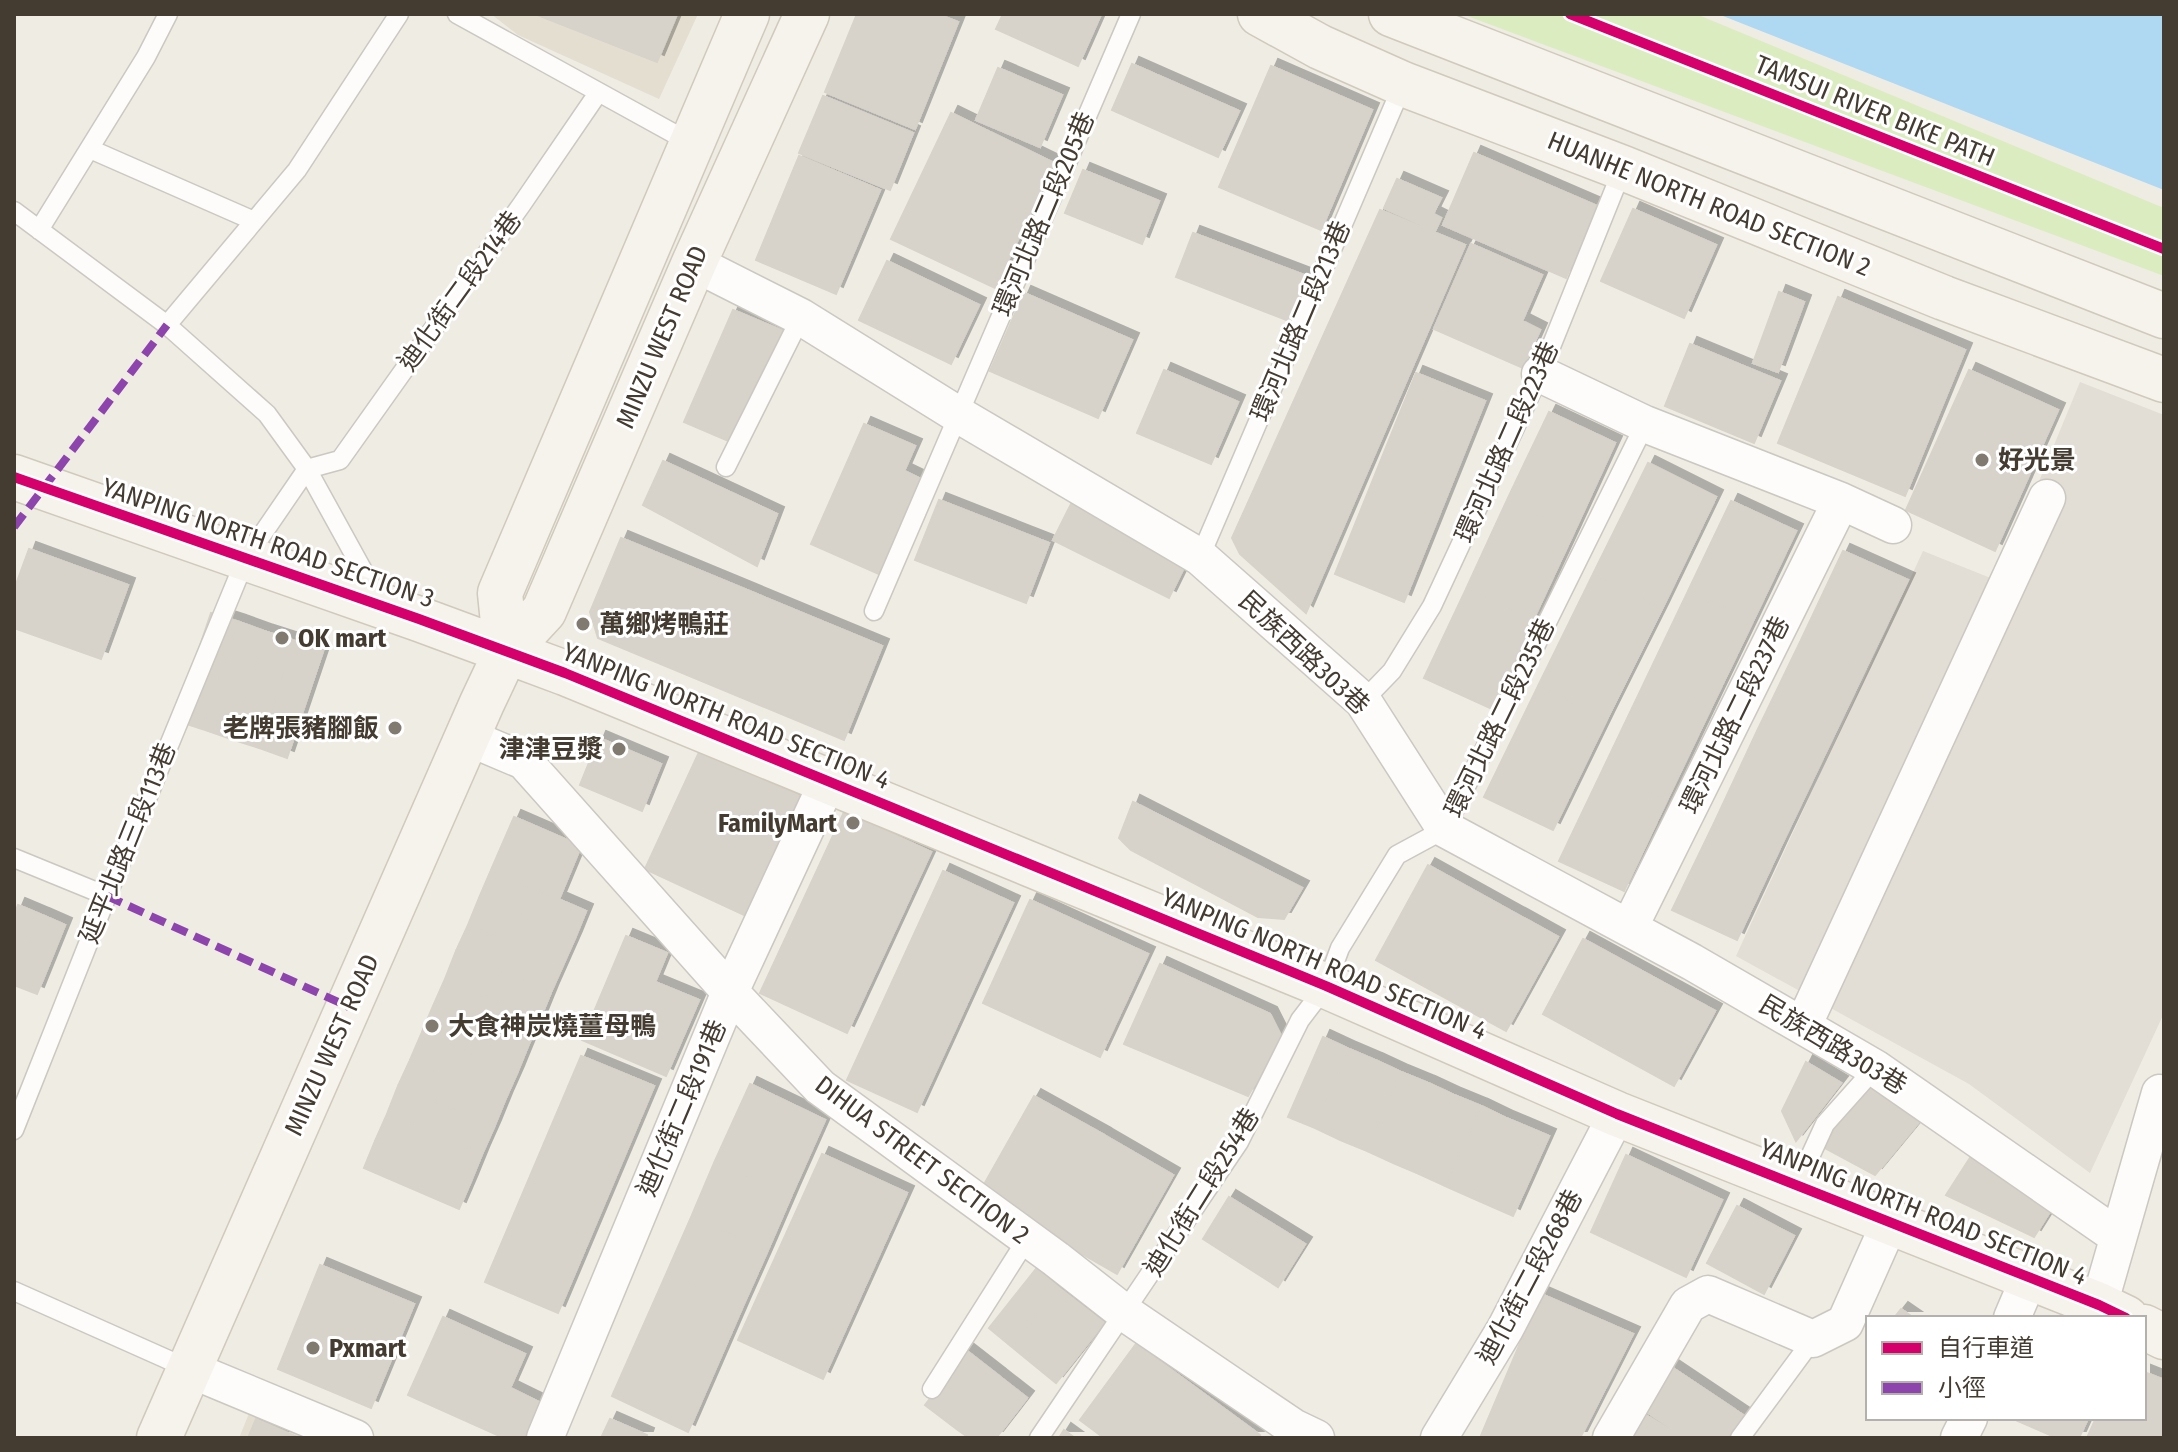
<svg xmlns="http://www.w3.org/2000/svg" width="2178" height="1452" viewBox="0 0 2178 1452" font-family="'Fira Sans Condensed','Noto Sans TC',sans-serif">
  <defs>
    <filter id="shadow"><feDropShadow dx="7" dy="-7" stdDeviation="0" flood-color="#0004"/></filter>
  </defs>
  <rect width="100%" height="100%" fill="#efece4"/>
  <path fill="#e4ded1" d="M491 14H698L659 99 518 35Z
    M250 1411 317 1438H239Z"/>
  <path fill="#e2ddd5" d="M2080 382 2164 415V1013L2090 1173 1969 1084 1736 956 1923 551 1998 581Z"/>
  <path fill="#dcecc1" d="M1462 14H1696L2164 208V276Z"/>
  <path fill="#afd8f2" d="M1718 14H2164V190Z"/>
  <path fill="#d7d3cb" stroke="#d7d2ca" stroke-width="2" filter="url(#shadow)" d="M535 14H677L657 62Z
    M857 14H937L958 22 915 129 825 92Z
    M1003 14H1101L1078 66 996 29Z
    M1132 64 1239 111 1218 157 1112 110Z
    M1271 66 1372 110 1321 230 1219 187Z
    M998 68 1062 95 1040 147 976 120Z
    M823 96 913 133 890 190 799 153Z
    M951 113 1054 163 995 288 891 239Z
    M1474 153 1597 206 1566 278 1443 225Z
    M799 156 880 190 836 294 756 260Z
    M1083 170 1159 201 1142 244 1065 213Z
    M1397 179 1441 198 1433 214 1441 218 1435 231 1384 208Z
    M1633 209 1716 245 1684 318 1601 281Z
    M1380 210 1465 245 1306 613 1240 554 1232 538Z
    M1193 233 1312 278 1294 323 1176 277Z
    M1471 244 1542 275 1522 321 1540 330 1523 368 1434 329Z
    M887 261 979 305 951 364 859 320Z
    M1779 292 1804 302 1778 372 1753 363Z
    M1024 293 1132 340 1098 418 990 371Z
    M1838 297 1965 350 1905 496 1778 443Z
    M733 310 783 331 733 443 684 422Z
    M1690 344 1780 381 1754 443 1665 406Z
    M1164 370 1238 402 1211 464 1137 433Z
    M1969 370 2058 410 1995 551 1906 510Z
    M1416 373 1485 401 1404 602 1335 574Z
    M1549 412 1615 443 1574 532 1507 500Z
    M864 424 915 446 904 471 923 480 881 575 811 544Z
    M663 461 777 514 757 566 643 505Z
    M1648 463 1716 497 1662 609 1593 574Z
    M939 500 1049 543 1026 603 915 560Z
    M1073 500 1188 559 1169 598 1053 540Z
    M1507 500 1574 532 1533 620 1466 589Z
    M1731 501 1796 531 1753 621 1688 591Z
    M621 538 882 646 844 740 598 638 590 612Z
    M29 549 128 585 101 659 14 628V590Z
    M1843 551 1908 580 1865 670 1801 640Z
    M1593 574 1662 609 1607 719 1538 686Z
    M1466 589 1533 620 1492 709 1424 678Z
    M1688 591 1753 621 1710 710 1645 681Z
    M211 613 239 622 202 729 175 720Z
    M239 622 267 632 231 739 202 729Z
    M267 632 295 641 259 748 231 739Z
    M1801 640 1865 670 1822 760 1757 731Z
    M295 641 323 651 287 758 259 748Z
    M1645 681 1710 710 1667 800 1602 771Z
    M1538 686 1607 719 1553 830 1484 797Z
    M1757 731 1822 760 1779 850 1715 821Z
    M599 738 661 764 642 811 580 785Z
    M700 750 799 796 744 915 645 869Z
    M1602 771 1667 800 1624 891 1559 861Z
    M1133 802 1302 888 1284 919 1258 917 1131 850 1119 838Z
    M844 812 931 852 847 1033 760 993Z
    M514 817 581 846 559 899 491 870Z
    M1715 821 1779 850 1737 940 1672 910Z
    M1428 865 1558 937 1506 1031 1376 960Z
    M491 870 586 911 575 938 479 898Z
    M943 871 1013 903 917 1112 847 1080Z
    M479 898 575 938 563 965 468 925Z
    M1030 900 1148 954 1100 1057 983 1003Z
    M18 905 42 915 14 981V915Z
    M42 915 65 925 37 994 14 985V981Z
    M468 925 563 965 551 992 456 951Z
    M626 936 667 953 655 982 699 1000 666 1076 582 1040Z
    M1583 939 1715 1011 1674 1086 1543 1014Z
    M456 951 551 992 540 1019 445 979Z
    M1160 964 1270 1014 1282 1038 1248 1096 1124 1044Z
    M445 979 540 1019 528 1046 433 1006Z
    M433 1006 528 1046 517 1073 422 1032Z
    M422 1032 517 1073 505 1100 410 1060Z
    M1323 1037 1349 1049 1315 1128 1288 1117Z
    M1349 1049 1375 1060 1340 1140 1315 1128Z
    M581 1056 654 1086 558 1313 485 1282Z
    M410 1060 505 1100 494 1127 398 1086Z
    M1375 1060 1401 1072 1367 1151 1340 1140Z
    M1806 1062 1841 1083 1796 1141 1782 1111Z
    M1401 1072 1428 1083 1393 1163 1367 1151Z
    M1875 1075 1924 1116 1875 1175 1821 1146Z
    M1428 1083 1454 1095 1419 1174 1393 1163Z
    M750 1084 825 1120 792 1194 714 1163Z
    M398 1086 494 1127 482 1154 387 1114Z
    M1454 1095 1481 1106 1445 1186 1419 1174Z
    M1034 1096 1104 1135 1047 1234 978 1195Z
    M1481 1106 1506 1118 1472 1198 1445 1186Z
    M387 1114 482 1154 471 1181 375 1141Z
    M1506 1118 1549 1136 1513 1216 1472 1198Z
    M1104 1135 1173 1175 1117 1274 1047 1234Z
    M375 1141 471 1181 459 1209 364 1168Z
    M1979 1144 2059 1197 2034 1237 1946 1195Z
    M822 1154 907 1193 823 1379 738 1340Z
    M1626 1155 1722 1200 1686 1277 1591 1232Z
    M714 1163 792 1194 767 1252 692 1215Z
    M1229 1197 1305 1244 1278 1287 1203 1239Z
    M1737 1206 1794 1236 1764 1294 1707 1263Z
    M692 1215 767 1252 742 1308 667 1272Z
    M320 1265 414 1304 371 1408 278 1369Z
    M1036 1269 1059 1288 1012 1347 989 1328Z
    M667 1272 742 1308 688 1432 612 1396Z
    M1059 1288 1104 1323 1056 1383 1012 1347Z
    M1541 1294 1633 1334 1580 1438H1480Z
    M1901 1309 1914 1318H1894Z
    M443 1317 525 1354 510 1388 545 1405 530 1438H504L408 1395Z
    M1136 1344 1260 1435 1257 1438H1104L1080 1420Z
    M967 1351 999 1376 958 1430 925 1405Z
    M1664 1362 1746 1417 1732 1438H1686L1635 1404Z
    M2144 1372 2164 1380V1438H2087L2096 1418H2144Z
    M999 1376 1027 1398 996 1438H969L958 1430Z
    M1639 1411 1684 1438H1623Z
    M2011 1418H2088L2079 1438H2057Z
    M256 1419 299 1438H248Z
    M610 1419 647 1435 646 1438H601Z
    M1064 1430 1075 1438H1059Z"/>
  <g fill="none" stroke-linecap="round" stroke-linejoin="round">
    <g stroke="#cbc8c0" stroke-width="21">
      <path id="lane" d="M457 14 691 143
        M90 149 254 221
        M14 211 167 325 267 414 307 469 377 596
        M39 230 146 57 168 14
        M167 325 297 170 399 14
        M726 467 801 317
        M1200 557 1403 84
        M874 611 1131 14
        M1363 701 1392 671 1432 606 1540 374 1623 168
        M14 858 107 896
        M14 1130 107 896 246 558 307 469 340 460 522 204 598 93
        M1797 1185 1825 1124 1875 1068
        M14 1291 189 1369
        M932 1389 1027 1239
        M1039 1438 1239 1142 1300 1020 1326 986 1340 948 1397 855 1445 829 1645 424
        M1740 1438 1813 1339"/>
    </g>
    <g stroke="#cbc8c0" stroke-width="39">
      <path id="street" d="M694 263 801 317 957 414 1200 557 1363 701 1445 829 1692 962 1875 1068 2117 1236
        M1540 374 1645 424 1841 501 1893 525
        M467 737 524 761 730 992 820 1087 1056 1259 1125 1313 1293 1427 1316 1438
        M1629 928 1841 501
        M1803 1026 2047 498
        M2099 1305 2160 1093
        M2012 1318 2029 1278
        M189 1369 355 1438
        M545 1438 730 992 828 781
        M1439 1438 1505 1329 1617 1114
        M1611 1438 1688 1305 1708 1294 1813 1339 1845 1323 1890 1222
        M1959 1438 1969 1418"/>
    </g>
    <g stroke="#d0cabc" stroke-width="47">
      <path id="secondary" d="M1260 14 1320 47 1403 84 1623 168 1944 298 2164 380
        M1391 14 2164 316
        M14 477 419 619 565 673 1326 986 1617 1114 2099 1305 2126 1318
        M506 652 500 593 747 14
        M2144 1327 2164 1337
        M159 1438 482 703 506 652 544 611 694 263 807 14"/>
    </g>
    <use href="#lane" stroke="#fdfcfb" stroke-width="18"/>
    <use href="#street" stroke="#fdfcfb" stroke-width="36"/>
    <use href="#secondary" stroke="#f6f3ec" stroke-width="44"/>
    <path stroke="#8e44ad" stroke-width="8" stroke-dasharray="16 8" stroke-linecap="butt" d="M14 527 167 325
      M107 896 349 1007"/>
    <g stroke="#fff" stroke-width="15">
      <path id="cycleway" d="M1570 14 2164 249
        M14 477 419 619 565 673 1326 986 1617 1114 2099 1305 2126 1318"/>
    </g>
    <use href="#cycleway" stroke="#d6006c" stroke-width="10"/>
  </g>
  <g fill="#807a70" stroke="#fff" stroke-width="3">
    <circle cx="1982" cy="460" r="8"/>
    <circle cx="583" cy="624" r="8"/>
    <circle cx="282" cy="638" r="8"/>
    <circle cx="395" cy="728" r="8"/>
    <circle cx="619" cy="749" r="8"/>
    <circle cx="853" cy="823" r="8"/>
    <circle cx="432" cy="1026" r="8"/>
    <circle cx="313" cy="1348" r="8"/>
  </g>
  <g text-anchor="middle" dominant-baseline="central" stroke-width="6" stroke-linejoin="round" paint-order="stroke">
    <g font-size="26" fill="#443c31" stroke="#fff">
      <text transform="translate(1875 111) rotate(22)">TAMSUI RIVER BIKE PATH</text>
      <text transform="translate(1709 204) rotate(22)">HUANHE NORTH ROAD SECTION 2</text>
      <text transform="translate(1044 214) rotate(-67)">環河北路二段205巷</text>
      <text transform="translate(460 291) rotate(-54)">迪化街二段214巷</text>
      <text transform="translate(1301 321) rotate(-67)">環河北路二段213巷</text>
      <text transform="translate(662 337) rotate(-67)">MINZU WEST ROAD</text>
      <text transform="translate(1507 442) rotate(-66)">環河北路二段223巷</text>
      <text transform="translate(268 543) rotate(19)">YANPING NORTH ROAD SECTION 3</text>
      <text transform="translate(1304 653) rotate(43)">民族西路303巷</text>
      <text transform="translate(1735 715) rotate(-64)">環河北路二段237巷</text>
      <text transform="translate(726 716) rotate(22)">YANPING NORTH ROAD SECTION 4</text>
      <text transform="translate(1500 718) rotate(-64)">環河北路二段235巷</text>
      <text transform="translate(128 843) rotate(-68)">延平北路三段113巷</text>
      <text transform="translate(1324 964) rotate(23)">YANPING NORTH ROAD SECTION 4</text>
      <text transform="translate(332 1045) rotate(-66)">MINZU WEST ROAD</text>
      <text transform="translate(1833 1045) rotate(31)">民族西路303巷</text>
      <text transform="translate(682 1108) rotate(-67)">迪化街二段191巷</text>
      <text transform="translate(922 1160) rotate(37)">DIHUA STREET SECTION 2</text>
      <text transform="translate(1202 1192) rotate(-58)">迪化街二段254巷</text>
      <text transform="translate(1923 1212) rotate(22)">YANPING NORTH ROAD SECTION 4</text>
      <text transform="translate(1530 1277) rotate(-62)">迪化街二段268巷</text>
    </g>
    <g font-size="26" font-weight="bold" fill="#443c31" stroke="#fff" text-anchor="start">
      <text x="1998" y="460">好光景</text>
      <text x="599" y="624">萬鄉烤鴨莊</text>
      <text x="298" y="638">OK mart</text>
      <text x="379" y="728" text-anchor="end">老牌張豬腳飯</text>
      <text x="603" y="749" text-anchor="end">津津豆漿</text>
      <text x="837" y="823" text-anchor="end">FamilyMart</text>
      <text x="448" y="1026">大食神炭燒薑母鴨</text>
      <text x="329" y="1348">Pxmart</text>
    </g>
  </g>
  <rect width="2178" height="1452" fill="none" stroke="#443c31" stroke-width="32"/>
  <rect x="1866" y="1316" width="280" height="104" fill="#ffffff" stroke="#b4b1ad" stroke-width="2"/>
  <rect x="1882" y="1342" width="40" height="12" fill="#d6006c" stroke="#b4b1ad" stroke-width="2"/>
  <text x="1938" y="1356" font-size="24" fill="#443c31">自行車道</text>
  <rect x="1882" y="1382" width="40" height="12" fill="#8e44ad" stroke="#b4b1ad" stroke-width="2"/>
  <text x="1938" y="1396" font-size="24" fill="#443c31">小徑</text>
</svg>
